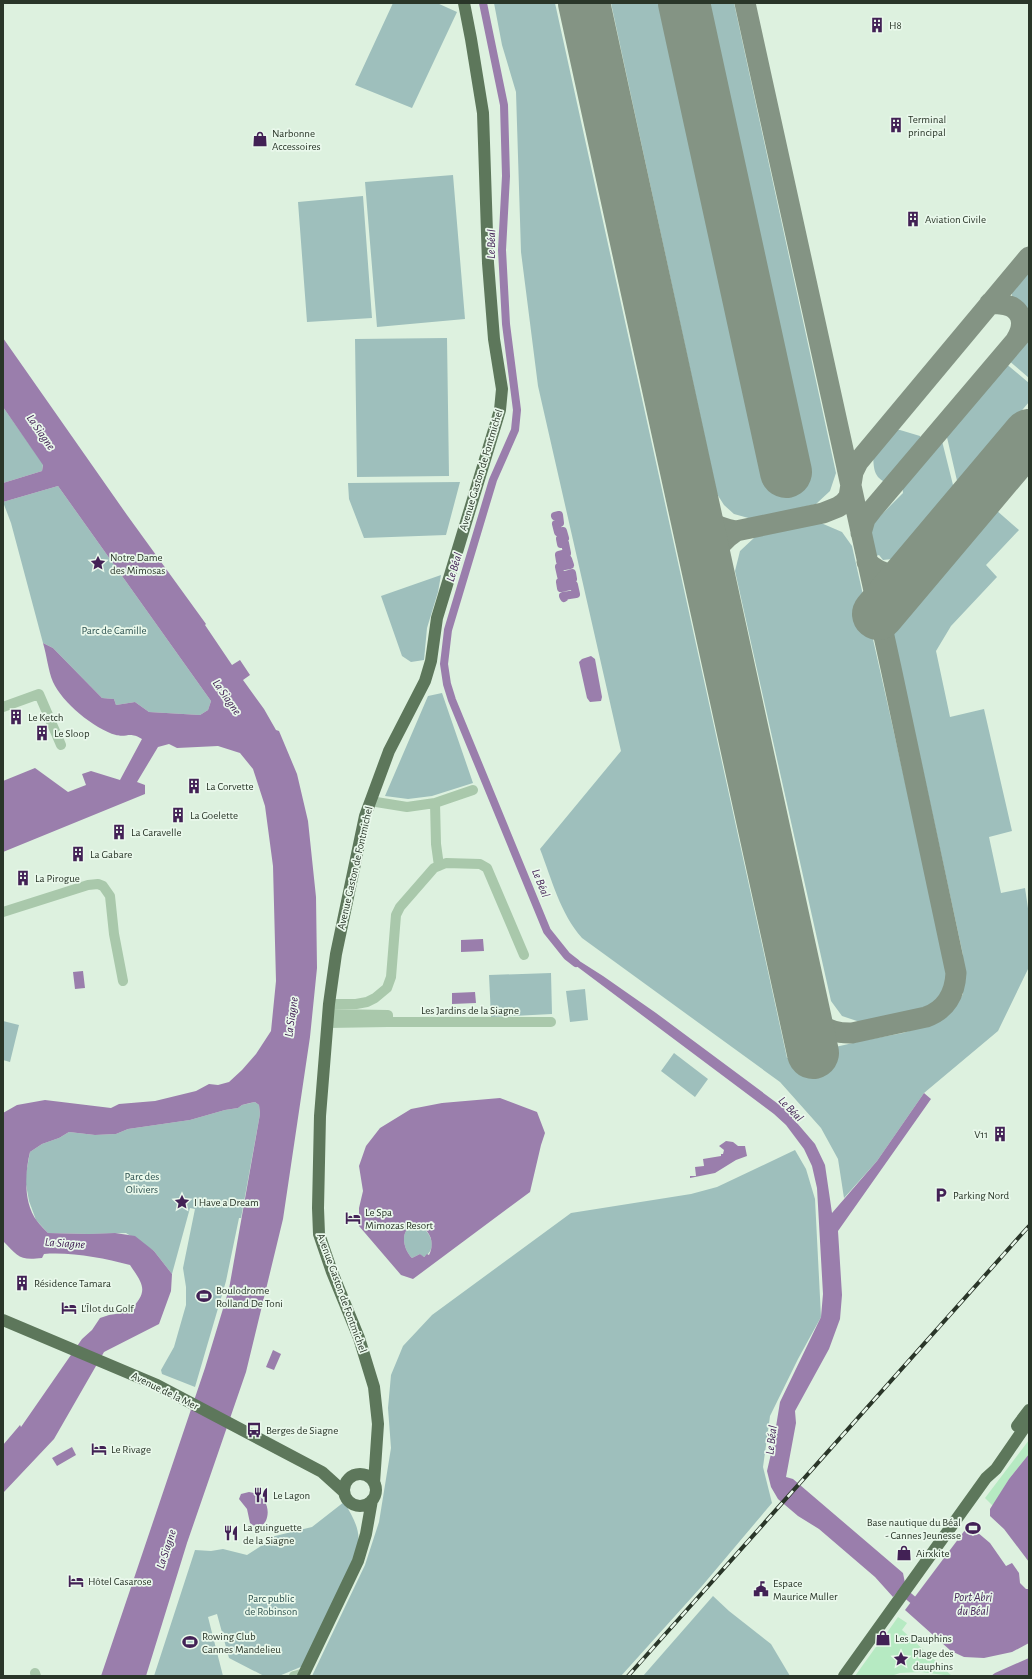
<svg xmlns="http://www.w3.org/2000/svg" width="1032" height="1679" viewBox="0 0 1032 1679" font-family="'Alegreya Sans',sans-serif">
  <rect width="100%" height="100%" fill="#ddf1df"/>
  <path fill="#9ebfbc" d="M393 3H437L457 12 412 108 355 85Z
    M494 3H555L787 1058 866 1040 903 1033 942 1020 953 1009 963 994V955L893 632 896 623 908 606 989 510H996L1019 530 986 565 997 577 951 626 936 651 950 717 984 709 1012 831 989 837 1001 893 1025 888 1029 915V967L998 1031 924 1093 877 1161 844 1198 838 1159 821 1128 780 1082 582 938C560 913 552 880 540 849L621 751 538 386 521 252 516 92 502 45Z
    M611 3H734L836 473 830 491 816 504 752 519 734 514 724 505 717 494Z
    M453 175 465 319 377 327 365 182Z
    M363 196 372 318 307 322 298 202Z
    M1029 270V309L1028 310 1019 306 1012 298V290Z
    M1029 333V378L1007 359Z
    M447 338 449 476 357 477 355 339Z
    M1004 362 1029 383V402L958 485 946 433Z
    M3 407 43 464 42 471 3 483Z
    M893 430H900L920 436 922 443 888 483C873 478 874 468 873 455Z
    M941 437 954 489 900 555 892 559 883 560 879 555 876 556 870 526 903 493 902 483Z
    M460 482 446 535 364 538 349 499 348 483Z
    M58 486 211 701 208 710 200 715 149 712 135 702 116 705 114 699 102 698 53 648 43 643 11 523 3 502Z
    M821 523 842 532 852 546 947 968 945 988 929 1009 860 1022 842 1016 831 1001 735 571 740 551 755 537Z
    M441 575 438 592 427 628 424 660 411 662 402 656 381 596Z
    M442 693 473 783 432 796 408 799 385 796 428 696Z
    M551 973 552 1014 491 1017 489 975Z
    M585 989 588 1020 570 1022 566 991Z
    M3 1021 19 1025 10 1062 3 1060Z
    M674 1053 708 1079 695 1097 661 1071Z
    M255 1102 259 1105 260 1114 241 1218H239L226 1281 195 1387 162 1374 161 1370 174 1347 186 1305V1287L183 1268 195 1209 190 1208 172 1274 154 1251 126 1233 89 1234 48 1233 36 1220 29 1201 25 1179 30 1152 42 1144 59 1138 69 1132 95 1135 116 1134 128 1129 190 1120 225 1110 238 1108 242 1105Z
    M795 1150 806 1169 815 1199 821 1317 798 1359 770 1416 763 1467 772 1503 702 1586 621 1676H312L365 1565 379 1522 391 1448 388 1408 391 1375 403 1346 432 1315 571 1213 691 1194 717 1187Z
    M414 1225C430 1226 440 1250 423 1257L420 1254 412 1258C403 1249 399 1230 414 1225Z
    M344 1502C354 1519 362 1531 357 1551L303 1666 279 1676H264L229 1658 217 1614 208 1617 223 1676H154L195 1550 211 1551 223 1549 247 1555 261 1546 271 1537 312 1527Z
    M713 1596 729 1611 771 1644 790 1676H643Z"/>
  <path fill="#b6eac2" d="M1029 1440V1454L1009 1479 993 1506 985 1498Z
    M898 1617 907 1623 902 1630 952 1676 921 1672 900 1673 891 1676H855L878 1644 881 1646 889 1636 886 1634Z"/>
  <path fill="#9a7eac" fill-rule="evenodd" d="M3 338 127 515 206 624 205 625 232 665 240 660 250 675 243 680 264 709 276 730 279 731 297 774 308 821 316 897 317 968 310 1037 283 1219 246 1372 187 1543 146 1676H101L205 1368 229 1289 260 1114 259 1105 255 1102 250 1103 242 1105 238 1108 225 1110 190 1120 128 1129 116 1134 95 1135 69 1132 59 1138 42 1144 30 1152C25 1172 23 1203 37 1221 40 1225 44 1229 48 1233L89 1234 115 1233 135 1236 154 1251 172 1274 171 1291 159 1324 104 1352 54 1439 3 1493V1445L20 1425 21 1427 82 1339 92 1330 100 1318 109 1315 129 1312C148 1291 145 1287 130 1265 102 1258 73 1252 44 1254L42 1258C19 1261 18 1256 3 1241V1113L17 1105 45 1100 111 1108 119 1104 155 1101 196 1091 209 1084 218 1085 229 1082 242 1070 256 1054 271 1031 276 981 273 866 265 806 253 769 240 753 218 746 177 748 169 744 158 747 137 782 145 785V794L3 852V781L35 768 68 792 86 785 82 774 91 771 120 780 142 739C129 731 127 738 116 735 94 729 62 702 53 682 48 670 47 656 43 643L53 648 102 698 114 699 116 705 135 702 149 712 200 715 208 710 211 701 58 486 3 502V483L42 471 43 465 3 407Z
    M591 656 595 659 602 697 601 701 590 702 587 698 579 662 582 659Z
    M483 939 484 951 461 952V940Z
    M570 955 603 976 656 1013 785 1109 815 1144 825 1165 832 1213 877 1161 924 1093 931 1099 838 1231 842 1295 840 1319 829 1349 795 1411 796 1423 786 1477 793 1479 903 1573 905 1583 893 1597 875 1577 819 1529 798 1516 778 1499 771 1487 767 1471 773 1445 780 1402 821 1317 823 1294 817 1188 812 1166 804 1149 786 1125 774 1114 567 959V956Z
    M83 971 85 988 75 989 73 972Z
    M475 992 476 1003 452 1004V993Z
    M500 1098 537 1112 545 1133 541 1145 530 1192 413 1279 401 1275 359 1226V1208L363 1191 359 1166 366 1146 380 1128 411 1109 442 1103ZM414 1225C429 1226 436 1242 429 1255L427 1254 424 1257 420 1254 412 1258C403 1249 399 1230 414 1225Z
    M726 1141 733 1142 738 1146H745L747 1156 736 1160 715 1173 690 1178V1176H696L695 1167 704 1166 703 1159 721 1156V1154H723L724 1150 719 1146Z
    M273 1350 281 1354 274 1370 266 1367Z
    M72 1447 76 1455 57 1466 52 1458Z
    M1029 1454V1562L1004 1529 990 1516V1509L1009 1479Z
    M249 1492C279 1496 268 1539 250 1523L247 1509 239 1499 241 1494Z
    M965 1530 973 1536 977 1532 990 1543 1006 1566 1012 1563 1019 1573 1020 1583 1026 1589H1029V1643L1012 1652 984 1658 964 1657 951 1651 905 1610Z
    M1029 1658V1676H991L995 1673Z"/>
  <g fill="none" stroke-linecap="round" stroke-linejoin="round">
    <path stroke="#9a7eac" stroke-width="8" d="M483 3 504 105 506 176 502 250 506 324 517 410 515 430 493 480 448 630 444 664 447 684 452 700 547 931 567 956 576 963
      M555 516 559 515 560 523 556 524 558 532 563 531 565 538 560 539 561 544 565 543 567 553 559 555 560 561 568 559 570 565 559 567 561 576 572 573 573 579 560 582 561 588 574 585 576 594 563 596 564 598
      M900 1589 913 1600"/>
    <path stroke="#849484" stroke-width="21" d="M745 3 891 668 956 973C955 994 946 1010 926 1017L852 1033C822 1034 811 1019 800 993
      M990 303C997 304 1006 304 1012 307 1025 315 1023 329 1016 340
      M692 499C705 520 712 527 736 531
      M861 533 865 519 872 510 1029 325
      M867 562C883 577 897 577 917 568
      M711 586V568L714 553 720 545 728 537 736 531 823 513 838 507 844 503 849 497 853 472 858 462 1029 257"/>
    <path stroke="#849484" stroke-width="52" d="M584 3 813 1053
      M684 3 786 472
      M878 614 1029 435"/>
    <path stroke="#a9c8ab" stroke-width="10" d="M3 707 39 694 61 745
      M370 801 407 807 435 803 473 790
      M435 803 436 844 439 866
      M3 912 88 885 98 884 103 886 110 896 114 934 123 981
      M329 1004H356L367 1002 375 998 387 988 391 977 396 915 400 907 434 868 446 863 480 864 487 868 524 955
      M328 1014 388 1015V1022
      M327 1023 388 1022H551
      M35 1673 36 1676
      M294 1676 305 1673"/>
    <path stroke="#5d775b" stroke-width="12" d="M3 1320 157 1385 322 1472 343 1491
      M1017 1426 1029 1410
      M344 1490a16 16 0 1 1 32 0a16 16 0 1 1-32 0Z
      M374 1483 378 1424 374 1387 359 1338 332 1272 319 1234 318 1208 320 1116 329 1004 336 954 365 816 389 751 425 681 431 661 437 618 500 410 502 389 494 339 488 263 483 113 471 39 464 3
      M303 1676 358 1561 366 1534 372 1500
      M844 1676 986 1478 996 1469 1029 1421"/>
    <g stroke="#2a3629" stroke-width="4">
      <path id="rail" d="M628 1676 1029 1226"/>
    </g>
    <use href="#rail" stroke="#e9f8eb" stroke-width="2.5" stroke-dasharray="8" stroke-linecap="butt"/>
  </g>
  <defs>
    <g id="building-bare" transform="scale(1.2)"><path d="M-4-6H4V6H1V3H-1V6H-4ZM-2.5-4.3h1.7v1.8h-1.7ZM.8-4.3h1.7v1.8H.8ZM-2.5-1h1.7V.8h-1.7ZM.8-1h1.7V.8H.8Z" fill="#422155" stroke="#e9f8eb" stroke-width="2.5" paint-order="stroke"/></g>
    <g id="shop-bare" transform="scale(1.2)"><path d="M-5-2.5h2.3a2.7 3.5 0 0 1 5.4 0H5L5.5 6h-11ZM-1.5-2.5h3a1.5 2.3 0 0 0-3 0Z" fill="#422155" stroke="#e9f8eb" stroke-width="2.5" paint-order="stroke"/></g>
    <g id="sight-bare" transform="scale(1.2)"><path d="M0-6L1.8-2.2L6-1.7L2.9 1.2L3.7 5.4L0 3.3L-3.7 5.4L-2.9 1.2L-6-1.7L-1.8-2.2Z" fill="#422155" stroke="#e9f8eb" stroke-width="2.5" paint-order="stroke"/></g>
    <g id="parking-bare" transform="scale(1.2)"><path d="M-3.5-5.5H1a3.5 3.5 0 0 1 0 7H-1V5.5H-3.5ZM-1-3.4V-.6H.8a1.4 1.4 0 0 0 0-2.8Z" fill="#422155" stroke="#e9f8eb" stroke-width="2.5" paint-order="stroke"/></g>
    <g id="hotel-bare" transform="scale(1.2)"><path d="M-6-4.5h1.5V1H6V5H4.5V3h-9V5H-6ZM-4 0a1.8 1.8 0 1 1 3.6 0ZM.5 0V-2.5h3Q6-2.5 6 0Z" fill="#422155" stroke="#e9f8eb" stroke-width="2.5" paint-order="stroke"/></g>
    <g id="stadium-bare" transform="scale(1.2)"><path d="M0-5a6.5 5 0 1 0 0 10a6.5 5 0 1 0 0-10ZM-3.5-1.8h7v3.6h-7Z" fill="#422155" stroke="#e9f8eb" stroke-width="2.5" paint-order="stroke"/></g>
    <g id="bus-bare" transform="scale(1.2)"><path d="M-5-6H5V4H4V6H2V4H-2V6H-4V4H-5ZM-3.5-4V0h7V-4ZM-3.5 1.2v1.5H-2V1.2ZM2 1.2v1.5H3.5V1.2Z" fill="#422155" stroke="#e9f8eb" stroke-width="2.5" paint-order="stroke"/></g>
    <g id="restaurant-bare" transform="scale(1.2)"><path d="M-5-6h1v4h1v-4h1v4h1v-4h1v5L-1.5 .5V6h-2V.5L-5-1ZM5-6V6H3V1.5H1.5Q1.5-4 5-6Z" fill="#422155" stroke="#e9f8eb" stroke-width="2.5" paint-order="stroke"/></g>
    <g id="civic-bare" transform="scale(1.2)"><path d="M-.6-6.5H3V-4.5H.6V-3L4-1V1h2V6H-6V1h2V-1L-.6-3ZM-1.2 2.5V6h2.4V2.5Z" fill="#422155" stroke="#e9f8eb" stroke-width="2.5" paint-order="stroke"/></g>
  </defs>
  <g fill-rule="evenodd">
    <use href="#building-bare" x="877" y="25"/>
    <use href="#building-bare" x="896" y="125"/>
    <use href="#shop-bare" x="260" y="139"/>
    <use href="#building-bare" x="913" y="219"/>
    <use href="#sight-bare" x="98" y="563"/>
    <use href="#building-bare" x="16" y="717"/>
    <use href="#building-bare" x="42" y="733"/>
    <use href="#building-bare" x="194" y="786"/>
    <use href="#building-bare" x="178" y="815"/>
    <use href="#building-bare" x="119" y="832"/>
    <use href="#building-bare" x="78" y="854"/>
    <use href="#building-bare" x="23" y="878"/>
    <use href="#building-bare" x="1000" y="1134"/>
    <use href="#parking-bare" x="941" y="1195"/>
    <use href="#sight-bare" x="182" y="1202"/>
    <use href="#hotel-bare" x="353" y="1218"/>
    <use href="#building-bare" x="22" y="1283"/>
    <use href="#stadium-bare" x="204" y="1296"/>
    <use href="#hotel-bare" x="69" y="1308"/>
    <use href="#bus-bare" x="254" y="1430"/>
    <use href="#hotel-bare" x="99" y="1449"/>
    <use href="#restaurant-bare" x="261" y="1495"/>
    <use href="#stadium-bare" x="973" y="1528"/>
    <use href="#restaurant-bare" x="231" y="1533"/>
    <use href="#shop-bare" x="904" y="1553"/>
    <use href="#hotel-bare" x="76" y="1581"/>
    <use href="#civic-bare" x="761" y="1589"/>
    <use href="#shop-bare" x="883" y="1638"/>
    <use href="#stadium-bare" x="190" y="1642"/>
    <use href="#sight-bare" x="901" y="1659"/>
  </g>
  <g text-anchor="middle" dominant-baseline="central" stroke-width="3.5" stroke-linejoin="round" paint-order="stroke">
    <g font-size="11" fill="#2a3629" stroke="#e9f8eb" text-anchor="start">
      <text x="889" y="25">H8</text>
      <text x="908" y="119">Terminal<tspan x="908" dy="13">principal</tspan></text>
      <text x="272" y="133">Narbonne<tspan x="272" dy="13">Accessoires</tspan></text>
      <text x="925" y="219">Aviation Civile</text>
      <text x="110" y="557">Notre Dame<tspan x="110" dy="13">des Mimosas</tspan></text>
      <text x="28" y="717">Le Ketch</text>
      <text x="54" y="733">Le Sloop</text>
      <text x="206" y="786">La Corvette</text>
      <text x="190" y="815">La Goelette</text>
      <text x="131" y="832">La Caravelle</text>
      <text x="90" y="854">La Gabare</text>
      <text x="35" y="878">La Pirogue</text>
      <text x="988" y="1134" text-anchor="end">V11</text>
      <text x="953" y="1195">Parking Nord</text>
      <text x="194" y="1202">I Have a Dream</text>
      <text x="365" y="1212">Le Spa<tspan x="365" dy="13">Mimozas Resort</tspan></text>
      <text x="34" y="1283">Résidence Tamara</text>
      <text x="216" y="1290">Boulodrome<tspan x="216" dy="13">Rolland De Toni</tspan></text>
      <text x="81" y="1308">L’Îlot du Golf</text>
      <text x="266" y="1430">Berges de Siagne</text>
      <text x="111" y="1449">Le Rivage</text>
      <text x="273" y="1495">Le Lagon</text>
      <text x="961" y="1522" text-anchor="end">Base nautique du Béal<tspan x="961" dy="13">- Cannes Jeunesse</tspan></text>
      <text x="243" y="1527">La guinguette<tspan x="243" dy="13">de la Siagne</tspan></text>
      <text x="916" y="1553">Airxkite</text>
      <text x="88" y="1581">Hôtel Casarose</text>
      <text x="773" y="1583">Espace<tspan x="773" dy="13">Maurice Muller</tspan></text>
      <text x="202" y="1636">Rowing Club<tspan x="202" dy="13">Cannes Mandelieu</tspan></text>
      <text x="895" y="1638">Les Dauphins</text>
      <text x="913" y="1653">Plage des<tspan x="913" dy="13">dauphins</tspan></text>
    </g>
    <g font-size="11" fill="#2a3629" stroke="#e9f8eb">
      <text transform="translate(481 470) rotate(-73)">Avenue Gaston de Fontmichel</text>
      <text transform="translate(355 868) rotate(-77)">Avenue Gaston de Fontmichel</text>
      <text x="470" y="1010">Les Jardins de la Siagne</text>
      <text transform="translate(342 1293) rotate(70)">Avenue Gaston de Fontmichel</text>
      <text transform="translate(165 1391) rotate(26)">Avenue de la Mer</text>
    </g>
    <g font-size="11" fill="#2e5250" stroke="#e9f8eb">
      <text x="114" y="630">Parc de Camille</text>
      <text x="142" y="1176">Parc des<tspan x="142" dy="13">Oliviers</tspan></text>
      <text x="271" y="1598">Parc public<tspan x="271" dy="13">de Robinson</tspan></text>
    </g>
    <g font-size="12" font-style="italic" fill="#422155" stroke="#e9f8eb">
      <text transform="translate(491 244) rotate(-89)">Le Béal</text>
      <text transform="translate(41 432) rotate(55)">La Siagne</text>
      <text transform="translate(454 567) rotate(-73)">Le Béal</text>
      <text transform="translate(227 697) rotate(55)">La Siagne</text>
      <text transform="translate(541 883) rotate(68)">Le Béal</text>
      <text transform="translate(291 1017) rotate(-82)">La Siagne</text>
      <text transform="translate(791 1109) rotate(46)">Le Béal</text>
      <text transform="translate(65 1243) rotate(4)">La Siagne</text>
      <text transform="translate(771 1440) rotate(-83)">Le Béal</text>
      <text transform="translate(166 1549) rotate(-72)">La Siagne</text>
      <text x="973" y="1597">Port Abri<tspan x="973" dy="14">du Béal</tspan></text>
    </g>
  </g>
  <rect width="1032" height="1679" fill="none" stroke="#2a3629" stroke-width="8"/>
</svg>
